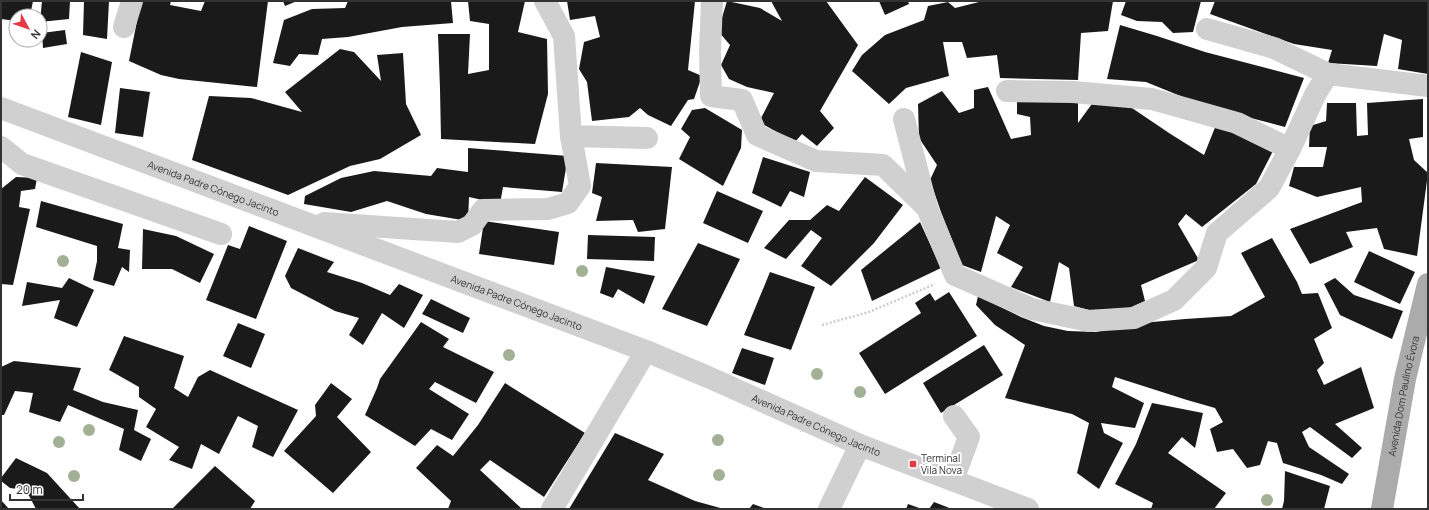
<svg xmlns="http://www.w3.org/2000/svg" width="1429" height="510" viewBox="0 0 1429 510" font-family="Manrope,sans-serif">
  <rect width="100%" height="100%" fill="#fff"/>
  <path fill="#1a1a1a" d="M1 1H33L30 16H16V21L1 19Z
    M42 1H70L69 19 40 22Z
    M84 1H109L107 39 83 35Z
    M141 1H171L170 5 201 11 205 1H268L257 87 179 79 161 75 129 61Z
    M283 1H297L285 6Z
    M348 1H451L453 23 402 27 348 37 322 39 318 55 299 54 290 66 273 63 284 20 312 9 345 8Z
    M468 1H525L518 32 547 39 548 94 535 144 441 139 440 89 438 34H470L468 74 489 70V24L470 21Z
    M567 1H695L688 70 702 76 694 99 688 100 671 126 648 115 640 108 629 117 592 121 587 82 579 69 584 42 600 37 595 16 570 20Z
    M727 1 760 8 782 21 771 1H826L858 45 820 111 834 128 817 146 802 134 795 142 759 122 774 93 747 87 729 79 721 65 730 45 718 31Z
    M879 1H908L909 4 885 15Z
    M983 1H1113L1108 31 1081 33 1078 80 1000 78 997 55 967 58 962 42H943L949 76 906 88 889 104 852 71 862 55 885 35 924 20 928 6 948 2 955 8Z
    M1126 1H1201L1193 32 1173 33 1162 22 1137 21 1121 15Z
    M1215 1H1428V74L1398 69 1402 40 1384 34 1377 66 1328 63 1332 50 1294 44 1210 14Z
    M1120 25 1157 36 1205 52 1304 78 1285 127 1205 106 1146 82 1107 79Z
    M65 30 67 44 43 48 42 33Z
    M340 49 354 52 381 81 377 55 403 53 406 104 421 135 380 159 350 166 288 195 192 160 209 96 251 98 302 112 285 92Z
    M81 52 112 62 101 125 68 117Z
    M988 87 1011 139 1031 135 1030 117 1017 114V101L1078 100V123L1094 101 1132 108 1169 133 1204 155 1216 125 1273 151 1256 184 1202 227 1186 214 1178 224 1199 260 1141 285 1145 301 1127 309 1089 310 1074 306 1069 268 1059 262 1050 302 1011 287 1023 267 997 253 1010 225 996 216 981 272 962 265 941 212 930 180 937 165 919 138 918 104 942 91 959 113 974 108V90Z
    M120 88 150 92 143 137 115 133Z
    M1423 99V137L1409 139 1414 160 1428 173 1417 256 1384 249 1377 228 1346 232 1353 247 1310 264 1290 229 1362 202 1361 187 1317 197 1289 186 1294 167H1323L1327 147H1309L1310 126 1326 121 1327 103H1356L1357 136 1368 135 1367 103Z
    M705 108 742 130 741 148 723 186 679 159 690 137 681 129 692 110Z
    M468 148 568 156 562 192 503 187 500 204 469 197 468 221 426 214 387 201 351 212 304 204 305 196 341 178 374 171 431 176 437 168 468 172Z
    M763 157 810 172 804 197 790 191 781 207 752 193Z
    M596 163 672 167 665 229 638 232 633 220 596 221 602 197 592 193Z
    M16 177 37 178 35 189 21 191 19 207 30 209 13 285 1 284V189Z
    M865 177 903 205 874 243 831 286 801 266 822 238 811 230 786 259 764 248 789 220H810L827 205 839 211Z
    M717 191 763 211 748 243 703 223Z
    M41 201 123 224 118 248 130 250 129 272 122 267 114 286 93 280 97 261V246L36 227Z
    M484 221 559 232 554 265 479 254Z
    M920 222 941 268 872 301 861 270Z
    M249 226 287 241 256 319 206 300 228 245 240 249Z
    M143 229 176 236 214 254 200 283 172 269H142Z
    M588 235 655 237 654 261 587 259Z
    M1272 238 1297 282 1302 294 1318 293 1332 328 1314 339 1324 363 1317 370 1324 385 1361 367 1374 408 1335 424 1362 448 1352 458 1310 427 1302 432 1309 447 1349 474 1342 484 1321 475 1283 463 1277 443 1268 441 1260 465 1247 468 1233 449 1217 452 1210 429 1223 422 1215 408 1187 400 1115 377 1112 387 1144 403 1135 428 1101 423 1104 433 1123 443 1099 489 1077 473 1089 423 1072 414 1005 398 1025 345 995 325 976 305 978 296 1021 317 1044 326 1068 331 1096 332 1131 324 1185 319 1231 316 1265 297 1241 253Z
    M698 243 740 259 707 326 662 309Z
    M298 248 334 262 327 272 362 283 390 295 399 284 423 295 404 328 382 313 363 345 349 335 359 318 335 311 291 288 285 276Z
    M1369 251 1415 272 1400 304 1354 282Z
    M606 267 655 276 644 304 618 289 613 298 600 293Z
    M770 272 815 287 791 350 744 335Z
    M69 278 94 290 77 327 54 318 60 300 22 306 27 282 62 288Z
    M1335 278 1354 295 1403 311 1392 339 1340 315 1324 284Z
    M949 292 977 336 885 394 859 353 921 313 915 303 930 293 935 301Z
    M431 299 470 318 463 333 422 314Z
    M421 322 449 339 443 347 494 372 476 403 435 382 429 389 469 414 452 440 431 429 415 446 365 415 377 388 380 379Z
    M238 323 265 334 251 368 223 356Z
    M124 336 184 356 174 388 188 397 198 377 210 370 298 410 273 457 252 447 258 426 238 416 219 454 201 444 192 469 169 460 179 447 146 427 156 409 139 397V387L109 370Z
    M984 345 1003 375 941 413 923 383Z
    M742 348 774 358 765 385 732 373Z
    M14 361 81 368 73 390 103 402 138 410 134 430 151 439 141 461 119 450 124 429 68 405 60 422 29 412 33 393 15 391 4 415H1V367Z
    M331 383 352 399 337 417 371 452 333 493 284 451 316 416 315 405Z
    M505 383 585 433 544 497 490 460 480 470 522 509H448L451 501 416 468 437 445 453 456 478 425Z
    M1152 403 1203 413 1195 448 1182 437 1168 453 1226 493 1214 509H1151L1153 503 1115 484 1136 444Z
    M615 433 664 454 648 480 695 501 724 509H569Z
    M16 458 47 473 80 509H36L26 490 10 488 1 481V478Z
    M215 466 255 501 250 509H172Z
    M1285 471 1330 486 1324 509H1282L1284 501Z
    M1 500 9 509H1Z
    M934 502 952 509H929Z
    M753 504 767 509H749Z
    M908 504 922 509H906Z"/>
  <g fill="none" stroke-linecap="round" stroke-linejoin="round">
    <path stroke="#cdcdcd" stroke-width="2.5" stroke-dasharray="2 2" stroke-linecap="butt" d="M822 325 869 312 935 284"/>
    <g stroke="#d0d0d0" stroke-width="22">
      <path d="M545 1 564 36 571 136 647 138"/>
      <path d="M712 1 710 52 711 96 742 100 757 135 816 161 883 165 926 207"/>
      <path d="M124 27 132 1"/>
      <path d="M1207 29 1274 48 1328 74"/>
      <path d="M1007 91 1073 92 1152 99 1237 123 1290 149"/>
      <path id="s1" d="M1 108 646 351 708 377 860 445 1028 509"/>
      <path d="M904 119 927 208 955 275 1032 309 1089 321 1134 318 1174 300 1206 268 1217 233 1269 188 1290 149 1316 93 1328 74 1428 86"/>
      <path d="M1 147 22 164 221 234"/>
      <path d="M324 223 458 232 472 225 483 210 548 209 568 203 580 186 571 136"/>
      <path d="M953 480 969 437 954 416"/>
      <path d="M552 509 646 351"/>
      <path d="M829 509 860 445"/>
    </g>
    <path stroke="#ababab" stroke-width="22" id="s2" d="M1382 509 1405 379 1428 284"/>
  </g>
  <g fill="#a2b095">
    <circle cx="63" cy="261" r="6"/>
    <circle cx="582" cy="271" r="6"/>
    <circle cx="509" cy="355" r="6"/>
    <circle cx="817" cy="374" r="6"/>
    <circle cx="860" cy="392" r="6"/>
    <circle cx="89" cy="430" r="6"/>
    <circle cx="718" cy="440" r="6"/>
    <circle cx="59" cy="442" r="6"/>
    <circle cx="719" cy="475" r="6"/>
    <circle cx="74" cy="476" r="6"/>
    <circle cx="1267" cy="500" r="6"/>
  </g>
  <rect fill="#e63946" stroke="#fff" stroke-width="1.5" x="909" y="460" width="8" height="8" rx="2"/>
  <g text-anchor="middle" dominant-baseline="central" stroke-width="4" stroke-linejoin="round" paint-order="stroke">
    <g font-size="10" fill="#333" stroke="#fff">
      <text stroke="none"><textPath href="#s1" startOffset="227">Avenida Padre Cónego Jacinto</textPath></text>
      <text stroke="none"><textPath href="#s1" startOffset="551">Avenida Padre Cónego Jacinto</textPath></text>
      <text stroke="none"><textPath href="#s2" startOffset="115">Avenida Dom Paulino Évora</textPath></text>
      <text stroke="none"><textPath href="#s1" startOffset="875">Avenida Padre Cónego Jacinto</textPath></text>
    </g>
    <g font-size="10" fill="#333" stroke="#fff" text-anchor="start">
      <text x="921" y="458">Terminal<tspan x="921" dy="12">Vila Nova</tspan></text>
    </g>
  </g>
  <rect width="1429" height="510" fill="none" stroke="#333333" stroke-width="4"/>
  <g transform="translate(28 28) rotate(130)"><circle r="19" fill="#ffffff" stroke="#adadad"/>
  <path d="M0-3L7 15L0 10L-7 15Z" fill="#e63946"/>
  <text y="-6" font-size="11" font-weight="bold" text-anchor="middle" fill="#333333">N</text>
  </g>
  <path d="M10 494v6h73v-6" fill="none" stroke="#333333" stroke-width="2"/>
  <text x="16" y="494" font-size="12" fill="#333333" stroke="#ffffff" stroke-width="3" paint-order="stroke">20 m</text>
</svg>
